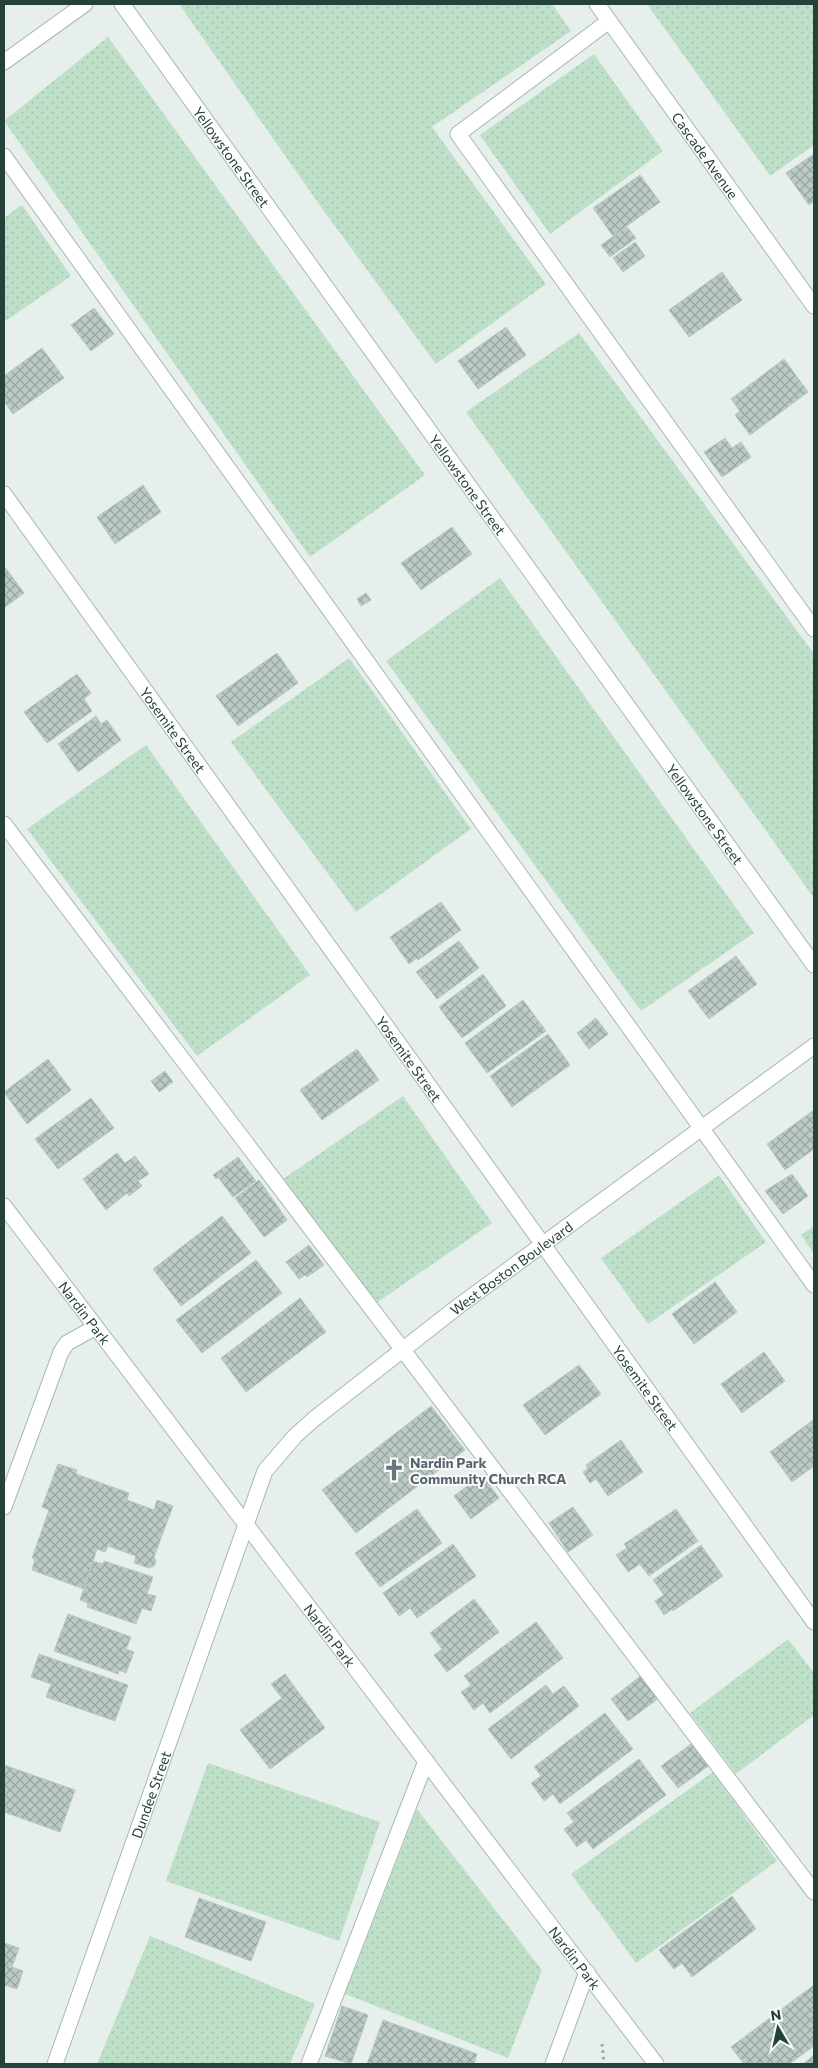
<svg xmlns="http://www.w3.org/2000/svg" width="818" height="2068" viewBox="0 0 818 2068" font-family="Commissioner,sans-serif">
  <defs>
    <pattern id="grass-dots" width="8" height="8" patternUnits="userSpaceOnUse" patternTransform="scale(1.25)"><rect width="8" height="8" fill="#bfe0c8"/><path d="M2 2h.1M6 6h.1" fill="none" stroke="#a4c1ad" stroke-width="1.8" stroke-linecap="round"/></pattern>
    <pattern id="building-cross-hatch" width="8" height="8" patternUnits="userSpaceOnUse" patternTransform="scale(1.25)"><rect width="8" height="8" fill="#bbcac4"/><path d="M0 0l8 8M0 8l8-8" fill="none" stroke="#98a6a0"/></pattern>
  </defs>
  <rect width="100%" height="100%" fill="#e6efeb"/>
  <path fill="url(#grass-dots)" d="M179 4H552L571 31 432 127 546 284 436 364 321 207Z
    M647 4H814V145L770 176Z
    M108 37 425 475 310 557 4 121Z
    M594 54 663 151 550 234 480 135Z
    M22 205 71 276 4 322V218Z
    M579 333 814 654V898L466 412Z
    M500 578 754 933 641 1011 386 661Z
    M349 658 471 829 356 912 231 742Z
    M146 745 310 975 197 1056 27 829Z
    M403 1096 492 1223 372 1306 283 1179Z
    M719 1175 766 1242 648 1324 601 1258Z
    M814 1226V1254L801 1235Z
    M788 1639 814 1673V1715L736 1774 690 1713Z
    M208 1763 380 1822 339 1941 166 1881Z
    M713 1772 777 1861 636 1963 571 1874Z
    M417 1809 542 1970 508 2058 345 1994Z
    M150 1936 315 2004 290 2064H97Z"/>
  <path fill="url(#building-cross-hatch)" stroke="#b8c9c2" d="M814 154V201L809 205 786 173Z
    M640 175 660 202 613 236 593 208Z
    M627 227 636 238 610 257 601 245Z
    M635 242 645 256 623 272 613 258Z
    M722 272 742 300 689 337 669 310Z
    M94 308 114 334 91 351 71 325Z
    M506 327 526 355 478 389 458 361Z
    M42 348 64 378 13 414 4 401V376Z
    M784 359 808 392 750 435 735 415 740 411 731 399Z
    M725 438 732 448 741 442 751 457 722 477 704 452Z
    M143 485 161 512 115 544 97 517Z
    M452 527 472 554 421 590 401 563Z
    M5 567 24 593 4 608V568Z
    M366 593 371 600 361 606 357 599Z
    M277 653 298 683 238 726 216 696Z
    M77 674 91 693 84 699 92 711 47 743 24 712Z
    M96 716 101 724 107 720 121 740 78 772 58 744Z
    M441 902 461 930 418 960 417 958 409 964 390 937Z
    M459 941 479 968 437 999 416 972Z
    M736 956 757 984 709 1019 688 991Z
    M483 974 506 1006 462 1038 439 1007Z
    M523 1000 546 1031 487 1073 465 1043Z
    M596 1018 608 1034 589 1049 577 1033Z
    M548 1034 570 1065 512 1107 490 1076Z
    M357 1049 379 1080 322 1120 300 1090Z
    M48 1059 71 1090 27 1124 4 1092Z
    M165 1071 173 1082 159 1092 151 1081Z
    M91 1098 114 1128 58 1169 35 1139Z
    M814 1110V1149L785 1170 767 1144Z
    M117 1153 125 1163 135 1156 149 1174 138 1181 142 1186 129 1196 127 1193 106 1210 83 1179Z
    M238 1157 256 1181 233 1197 218 1177 216 1179 213 1175Z
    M792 1174 808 1196 783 1214 765 1191Z
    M259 1180 287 1220 264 1237 235 1198Z
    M222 1216 251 1253 181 1306 153 1269Z
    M309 1245 324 1265 307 1277 305 1275 299 1279 286 1262Z
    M256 1260 282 1293 202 1353 176 1320Z
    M715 1282 737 1312 694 1344 672 1314Z
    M300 1298 326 1332 246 1392 221 1358Z
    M764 1352 785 1381 742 1413 721 1384Z
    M579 1365 601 1394 545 1435 523 1405Z
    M431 1406 465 1450 356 1533 322 1490Z
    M813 1420 814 1466 792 1482 770 1452Z
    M621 1440 643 1472 608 1496 596 1479 590 1483 583 1472 588 1468 586 1465Z
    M58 1464 77 1470 76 1474 129 1493 127 1500 154 1510 157 1500 173 1506 154 1557 156 1561 154 1566 149 1568 134 1563 136 1556 108 1546 105 1552 97 1549 84 1589 32 1570 35 1559 32 1558 49 1510 42 1507Z
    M482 1475 499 1498 471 1519 454 1496Z
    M573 1507 593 1535 568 1552 549 1523Z
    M417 1509 442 1543 380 1587 355 1553Z
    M676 1509 698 1541 649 1576 640 1564 628 1572 616 1555 627 1548 624 1544Z
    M453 1544 476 1576 417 1618 410 1608 399 1616 383 1593Z
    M701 1545 723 1576 673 1611 672 1609 664 1615 655 1601 664 1595 653 1580Z
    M93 1561 103 1564 104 1561 153 1577 147 1594 156 1596 151 1611 142 1608 136 1624 87 1607 88 1603 80 1600Z
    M474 1599 499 1632 447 1672 434 1655 442 1649 430 1633Z
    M68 1614 131 1637 126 1649 134 1652 126 1673 119 1670 118 1674 54 1651Z
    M536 1622 563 1658 490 1713 483 1703 474 1710 461 1692 471 1685 464 1676Z
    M39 1654 128 1685 115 1721 46 1697 51 1684 31 1677Z
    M285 1674 325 1728 270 1769 240 1730 282 1698 271 1684Z
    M642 1675 659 1698 628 1721 611 1699Z
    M546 1685 553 1694 564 1686 579 1706 511 1759 488 1729Z
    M605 1713 633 1749 560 1804 553 1794 544 1801 531 1783 541 1776 534 1767Z
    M694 1742 711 1764 678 1788 661 1766Z
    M639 1759 666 1795 593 1849 586 1840 577 1847 564 1829 574 1822 567 1813Z
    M4 1765 75 1790 60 1832 4 1812Z
    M732 1896 756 1929 692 1977 682 1963 674 1969 659 1950Z
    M199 1898 266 1922 251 1961 185 1937Z
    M4 1943 19 1948 12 1967 23 1971 17 1989 4 1985Z
    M814 1985V2046L789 2064H744L731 2047Z
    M342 2006 368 2015 351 2064 325 2056Z
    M383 2020 477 2054 474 2064H367Z
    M814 2055V2064H803Z"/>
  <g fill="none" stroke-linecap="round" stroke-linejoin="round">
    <g stroke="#a8b8b2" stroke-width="17">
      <g id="minor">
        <path id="s1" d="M122 4 814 965"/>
        <path id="s2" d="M597 4 814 306"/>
        <path d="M609 21 458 134 814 629"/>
        <path d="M4 62 85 4"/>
        <path d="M4 156 814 1285"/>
        <path id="s3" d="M4 494 814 1622"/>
        <path d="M4 824 814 1892"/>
        <path id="s4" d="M4 1206 656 2064"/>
        <path d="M4 1507 61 1352 67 1343 96 1327"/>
        <path id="s5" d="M55 2064 265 1471 295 1436 314 1419 460 1305 814 1046"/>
        <path d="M309 2064 426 1761"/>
        <path d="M553 2064 587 1972"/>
      </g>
    </g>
    <path stroke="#86b3a5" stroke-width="3" stroke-dasharray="2.5 4" stroke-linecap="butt" d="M602 2044 604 2064"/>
    <use href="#minor" stroke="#fff" stroke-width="15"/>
  </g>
  <defs>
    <g id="church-bare" transform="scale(1.725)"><path d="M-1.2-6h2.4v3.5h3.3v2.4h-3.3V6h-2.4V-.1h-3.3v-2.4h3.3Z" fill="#6b7280" stroke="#f7fbf9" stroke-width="2.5" paint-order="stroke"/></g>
  </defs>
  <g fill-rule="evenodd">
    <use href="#church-bare" x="394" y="1470"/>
  </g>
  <g text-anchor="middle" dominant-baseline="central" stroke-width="4" stroke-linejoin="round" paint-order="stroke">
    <g font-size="14" fill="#24423a" stroke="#f7fbf9">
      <text stroke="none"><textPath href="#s1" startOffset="188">Yellowstone Street</textPath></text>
      <text stroke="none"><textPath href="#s2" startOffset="186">Cascade Avenue</textPath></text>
      <text stroke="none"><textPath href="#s1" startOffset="592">Yellowstone Street</textPath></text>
      <text stroke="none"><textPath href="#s3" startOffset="290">Yosemite Street</textPath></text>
      <text stroke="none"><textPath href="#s1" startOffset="998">Yellowstone Street</textPath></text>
      <text stroke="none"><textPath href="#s3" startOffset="695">Yosemite Street</textPath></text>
      <text stroke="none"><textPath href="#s5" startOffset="949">West Boston Boulevard</textPath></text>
      <text stroke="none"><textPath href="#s4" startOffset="134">Nardin Park</textPath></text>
      <text stroke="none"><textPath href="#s3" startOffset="1100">Yosemite Street</textPath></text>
      <text stroke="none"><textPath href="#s4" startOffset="539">Nardin Park</textPath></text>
      <text stroke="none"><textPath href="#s5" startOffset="286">Dundee Street</textPath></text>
      <text stroke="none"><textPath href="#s4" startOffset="944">Nardin Park</textPath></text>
    </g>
    <g font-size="14" font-weight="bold" fill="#5b616d" stroke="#f7fbf9" text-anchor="start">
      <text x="410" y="1462">Nardin Park<tspan x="410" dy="16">Community Church RCA</tspan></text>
    </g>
  </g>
  <rect width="818" height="2068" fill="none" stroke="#24423a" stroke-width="10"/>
  <g transform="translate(778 2028) rotate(351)" stroke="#f7fbf9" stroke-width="4" paint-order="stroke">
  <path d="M0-4L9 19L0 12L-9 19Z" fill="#24423a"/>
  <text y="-8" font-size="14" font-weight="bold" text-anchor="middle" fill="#24423a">N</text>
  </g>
</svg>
